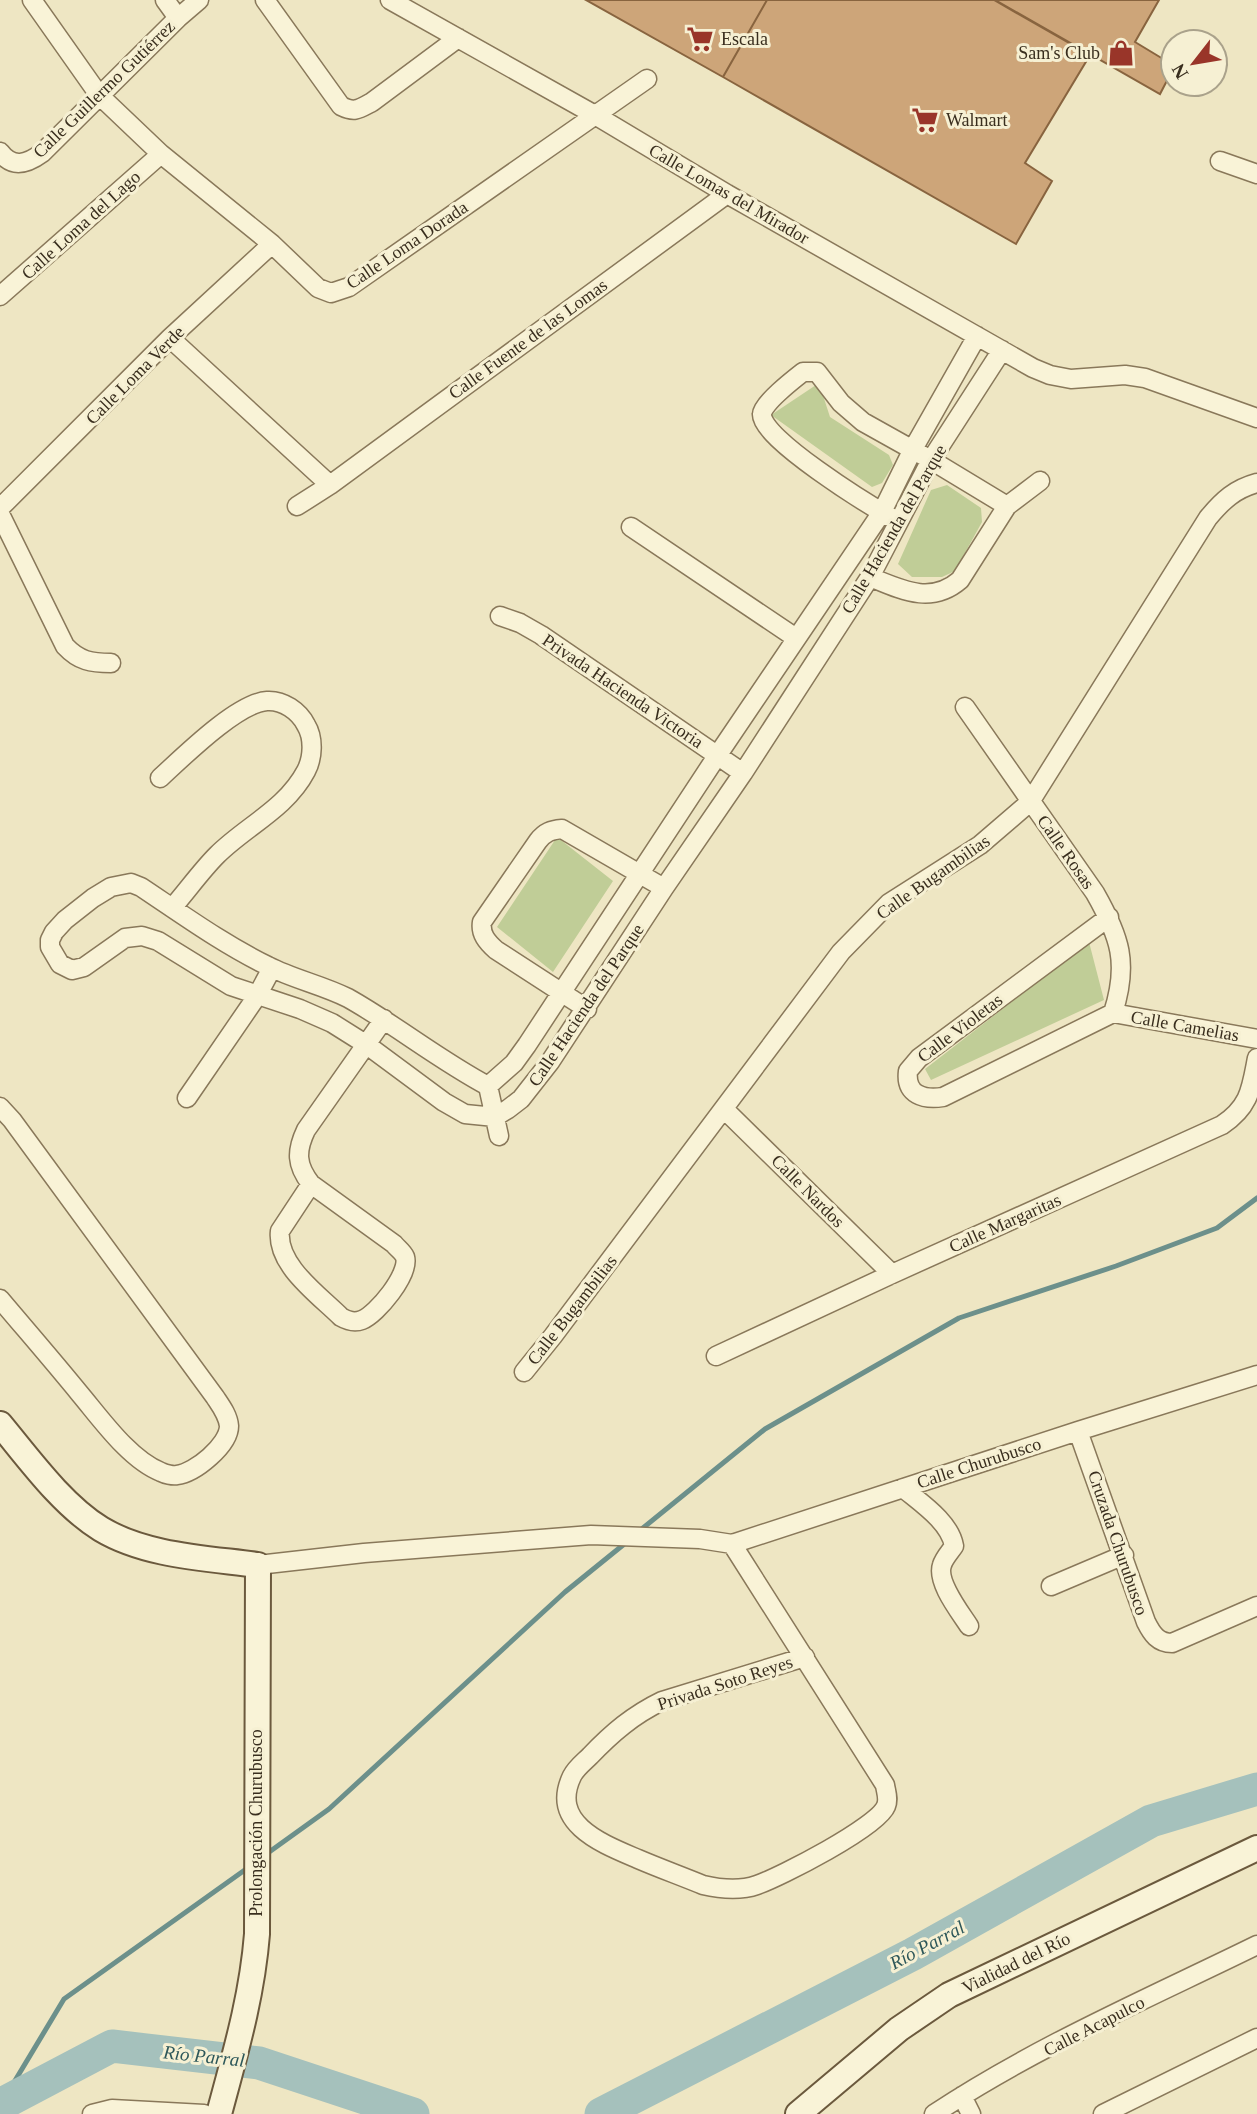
<svg xmlns="http://www.w3.org/2000/svg" width="1257" height="2114" viewBox="0 0 1257 2114" font-family="'Times New Roman',serif">
  <rect width="100%" height="100%" fill="#eee6c3"/>
  <path fill="#c0cd97" d="M819 383 830 417 889 455 893 465 882 483 872 487 771 415Z
    M947 485 981 508 982 522 955 571 942 577H912L898 564 931 490Z
    M557 837 613 881 553 972 497 927Z
    M1089 942 1104 1000 931 1080 925 1069Z"/>
  <g fill="none" stroke-linecap="round" stroke-linejoin="round">
    <path stroke="#6c908b" stroke-width="5" d="M638 1532 765 1429 959 1318 1116 1266 1217 1228 1257 1198
      M265 1855 329 1809 565 1592 628 1541
      M1 2104 64 1999 249 1867"/>
    <path stroke="#a5c1bc" stroke-width="33" d="M0 2105 112 2046 259 2063 413 2114
      M601 2114 913 1954 1151 1821 1257 1789"/>
  </g>
  <path fill="#cda579" stroke="#88643f" stroke-width="2" d="M586 0H767L723 77Z
    M767 0H994L1090 55 1025 163 1052 181 1016 244 723 77Z
    M995 0H1159L1135 42 1173 65V69L1160 94Z"/>
  <g fill="none" stroke-linecap="round" stroke-linejoin="round">
    <g stroke="#89785a" stroke-width="21">
      <path id="minor" d="M32 0 99 95 161 154 272 244 318 288 331 293 349 287 647 79
        M165 0 178 18
        M265 0 341 106C355 113 359 109 372 102L458 38
        M390 0 595 115 727 194 1033 368 1050 375 1071 379 1125 375 1145 378 1257 418
        M0 152C13 169 27 164 42 153L178 18 199 0
        M1220 161 1257 174
        M0 296 161 154
        M977 336 913 449 882 512 717 756 527 1045 514 1063 488 1086C439 1060 396 1025 348 998 322 985 293 979 268 966 223 944 183 915 141 887L131 883 111 887 93 898 65 920 54 932 50 940V947L60 964 72 970 84 967 125 938 142 936 158 941 231 986 300 1009 332 1023 367 1045 444 1102 465 1114 495 1117 508 1109 521 1099 550 1062 664 888 743 773 870 577 931 460 1002 350
        M170 338 330 485
        M297 506 330 485 727 194
        M0 508 170 338 272 244
        M0 514 65 646C79 661 91 663 111 663
        M892 518C869 505 760 438 762 414 762 404 794 379 803 372H817L841 403 863 422 931 460 1007 506
        M631 527 796 638
        M870 577C902 590 931 605 960 580L1007 506 1040 481
        M500 616 520 623 541 635 743 773
        M965 707 1095 893C1120 937 1129 963 1113 1013
        M160 778C183 757 237 703 267 701 283 700 299 711 306 725 314 738 313 758 306 771 286 809 246 826 217 855 201 871 187 891 172 908
        M1109 917 919 1058 908 1071C905 1095 924 1100 943 1097L1113 1013
        M587 1009 496 950C487 942 480 934 482 922L538 841C545 832 551 830 562 829L664 888
        M1113 1013 1257 1039
        M488 1086 499 1136
        M187 1098 257 996 272 968
        M0 1107 12 1120 215 1397C221 1406 228 1415 229 1426 229 1445 195 1473 177 1475 173 1476 165 1474 161 1472 130 1460 101 1419 80 1394 54 1362 27 1331 0 1299
        M724 1109 892 1274
        M311 1184 280 1231C276 1265 319 1295 341 1317 348 1321 354 1323 362 1320 377 1314 410 1274 405 1257 403 1252 397 1248 394 1244L311 1184C296 1165 296 1151 306 1130L384 1019
        M716 1356 892 1274 1222 1125C1250 1106 1251 1089 1257 1058
        M524 1372 553 1336 841 952 889 903 980 845 1030 802 1208 518C1223 500 1235 489 1257 483
        M1078 1431 1146 1622C1152 1634 1158 1643 1172 1643L1257 1606
        M903 1488C921 1503 950 1522 954 1546 950 1552 944 1558 942 1565 936 1582 960 1612 969 1626
        M732 1544 885 1785C886 1792 889 1799 886 1806 878 1827 780 1877 757 1885 740 1891 720 1889 703 1885 681 1876 659 1868 638 1859 603 1844 549 1824 572 1776 576 1768 584 1762 590 1756 612 1733 633 1715 662 1701L805 1657
        M258 1565 364 1553 591 1535 700 1539 732 1544 1078 1431 1257 1375
        M1051 1586 1124 1555
        M962 2096 971 2114
        M92 2114 112 2109 204 2114
        M934 2114C1035 2047 1149 1998 1257 1945
        M1103 2114 1257 2038"/>
    </g>
    <g stroke="#6b593d" stroke-width="28">
      <path id="secondary" d="M0 1424C29 1459 62 1505 101 1529 146 1556 206 1558 258 1565L257 1934C252 1997 235 2054 219 2114
        M798 2114 899 2029 949 1995 1257 1848"/>
    </g>
    <use href="#minor" stroke="#f9f3d7" stroke-width="18"/>
    <use href="#secondary" stroke="#f9f3d7" stroke-width="24"/>
  </g>
  <defs>
    <g id="supermarket-bare" transform="scale(2.1)"><path d="M-6-5.5h2.5l.6 2H6L4.5 2H-2.5L-4.4-4H-6ZM-1.5 3.2a1.3 1.3 0 1 0 .1 0ZM3 3.2a1.3 1.3 0 1 0 .1 0Z" fill="#993529" stroke="#f6f0d3" stroke-width="2.5" paint-order="stroke"/></g>
    <g id="shop-bare" transform="scale(2.1)"><path d="M-5-2.5h2.3a2.7 3.5 0 0 1 5.4 0H5L5.5 6h-11ZM-1.5-2.5h3a1.5 2.3 0 0 0-3 0Z" fill="#993529" stroke="#f6f0d3" stroke-width="2.5" paint-order="stroke"/></g>
  </defs>
  <g fill-rule="evenodd">
    <use href="#supermarket-bare" x="700" y="39"/>
    <use href="#shop-bare" x="1121" y="53"/>
    <use href="#supermarket-bare" x="925" y="120"/>
  </g>
  <g text-anchor="middle" dominant-baseline="central" stroke-width="6" stroke-linejoin="round" paint-order="stroke">
    <g font-size="18" fill="#392e1e" stroke="#f6f0d3" text-anchor="start">
      <text x="721" y="39">Escala</text>
      <text x="1100" y="53" text-anchor="end">Sam's Club</text>
      <text x="946" y="120">Walmart</text>
    </g>
    <g font-size="18" fill="#392e1e" stroke="#f6f0d3">
      <text transform="translate(104 89) rotate(-44)">Calle Guillermo Gutiérrez</text>
      <text transform="translate(729 194) rotate(30)">Calle Lomas del Mirador</text>
      <text transform="translate(81 225) rotate(-42)">Calle Loma del Lago</text>
      <text transform="translate(407 245) rotate(-34)">Calle Loma Dorada</text>
      <text transform="translate(528 339) rotate(-36)">Calle Fuente de las Lomas</text>
      <text transform="translate(135 375) rotate(-45)">Calle Loma Verde</text>
      <text transform="translate(894 529) rotate(-60)">Calle Hacienda del Parque</text>
      <text transform="translate(623 691) rotate(34)">Privada Hacienda Victoria</text>
      <text transform="translate(1066 852) rotate(55)">Calle Rosas</text>
      <text transform="translate(933 877) rotate(-35)">Calle Bugambilias</text>
      <text transform="translate(586 1005) rotate(-56)">Calle Hacienda del Parque</text>
      <text transform="translate(1185 1026) rotate(10)">Calle Camelias</text>
      <text transform="translate(960 1028) rotate(-37)">Calle Violetas</text>
      <text transform="translate(808 1191) rotate(45)">Calle Nardos</text>
      <text transform="translate(1005 1223) rotate(-24)">Calle Margaritas</text>
      <text transform="translate(572 1310) rotate(-52)">Calle Bugambilias</text>
      <text transform="translate(979 1463) rotate(-18)">Calle Churubusco</text>
      <text transform="translate(1118 1543) rotate(71)">Cruzada Churubusco</text>
      <text transform="translate(725 1683) rotate(-18)">Privada Soto Reyes</text>
      <text transform="translate(256 1823) rotate(-90)">Prolongación Churubusco</text>
      <text transform="translate(1016 1963) rotate(-26)">Vialidad del Río</text>
      <text transform="translate(1094 2026) rotate(-27)">Calle Acapulco</text>
    </g>
    <g font-size="19" font-style="italic" fill="#2d5759" stroke="#f6f0d3">
      <text transform="translate(927 1945) rotate(-28)">Río Parral</text>
      <text transform="translate(204 2056) rotate(6)">Río Parral</text>
    </g>
  </g>
  <g transform="translate(1194 63) rotate(239)"><circle r="33" fill="#f6f0d3" stroke="#aaa28b" stroke-width="2"/>
  <path d="M0-5L12 26L0 18L-12 26Z" fill="#993529"/>
  <text y="-10" font-size="19" font-weight="bold" text-anchor="middle" fill="#392e1e">N</text>
  </g>
</svg>
